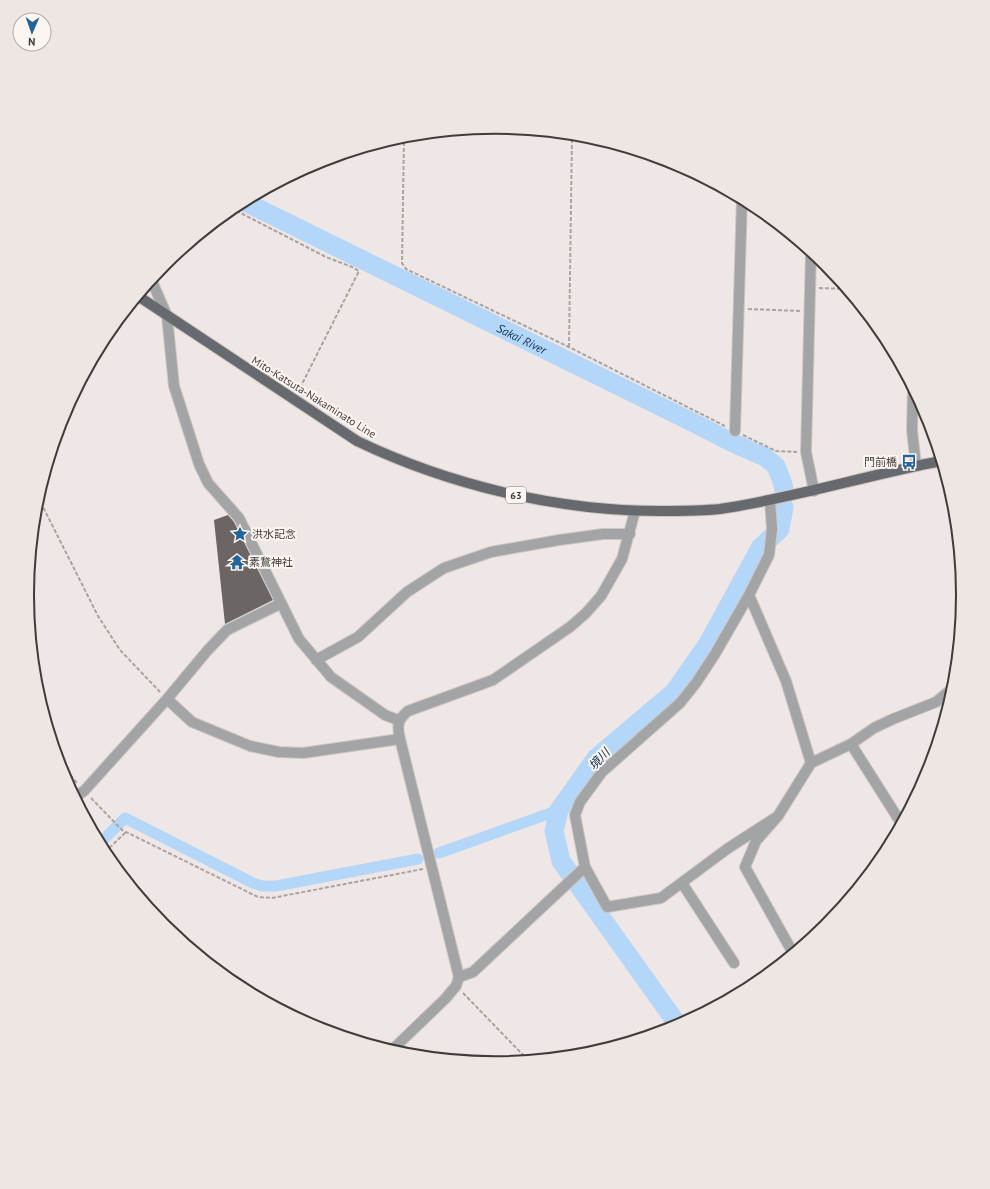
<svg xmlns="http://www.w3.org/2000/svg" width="990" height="1189" viewBox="0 0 990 1189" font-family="'PT Sans','Noto Sans JP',sans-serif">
  <rect width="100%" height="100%" fill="#efe7e5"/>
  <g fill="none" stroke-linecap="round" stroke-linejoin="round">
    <path stroke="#b4d7f9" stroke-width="11" d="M100 843 125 818 253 883 262 886H276L418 859
      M439 853 559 810"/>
    <g stroke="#b4d7f9" stroke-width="19">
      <path id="s1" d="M243 201 696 424 733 443 765 457 776 466 783 484 784 490"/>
      <path d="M678 1025 561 861 554 831 559 810 596 758 674 692 707 645 760 548 780 529 784 507"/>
    </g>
  </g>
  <path fill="#6b6563" d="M228 515 234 522 273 600 225 624 214 520Z"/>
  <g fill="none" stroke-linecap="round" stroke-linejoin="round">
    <g stroke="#ccc5c3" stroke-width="12">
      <path id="minor" d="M811 251 806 452 814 491
        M151 279 167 316 174 386 199 464 208 483 239 518 299 639 331 677 385 715 398 720
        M913 388 912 430 916 466
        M735 431 742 198
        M770 501 772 529 769 555 749 595 715 654 696 683 680 703 602 772 580 802 575 815 585 867 607 907 661 898 727 849 778 816
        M749 595 786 681 811 763
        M316 660 358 637 407 592 444 568 491 552 559 540 603 534H630
        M167 699 192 722 250 746 279 752 303 753 400 739
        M851 744 901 823
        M75 797 84 791 167 699 207 651 227 630 280 604
        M682 883 734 963
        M793 953 745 867 756 841 778 816 811 763 851 744 874 728 893 719 936 702 953 688
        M459 977 473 972 585 867
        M392 1050 445 999 456 986 459 977 400 739C397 726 397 720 408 711L493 680 570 627 586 613 601 596 622 559 635 511"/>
    </g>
    <g stroke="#ccc5c3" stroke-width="12">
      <path id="major" d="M138 296 357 441C449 485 557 511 660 511 680 511 700 511 720 509 795 498 867 475 941 461"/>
    </g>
    <path stroke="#a9a3a1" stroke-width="2" stroke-dasharray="4 2" stroke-linecap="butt" d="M404 136 402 263 406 269 569 347 725 426
      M231 208 326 257 352 267 359 271 299 390
      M819 288 847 289
      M748 309 800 311
      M569 347 572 134
      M743 435 776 451 797 452
      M38 497 98 616 120 650 161 693
      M59 761 77 783
      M91 798 122 830 258 897 272 898 423 869
      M105 852 126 832
      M463 993 527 1059"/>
    <use href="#minor" stroke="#a2a4a6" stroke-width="10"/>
    <use href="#major" stroke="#666a6e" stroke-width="10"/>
  </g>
  <defs>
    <g id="bus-bare" transform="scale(1.2)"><path d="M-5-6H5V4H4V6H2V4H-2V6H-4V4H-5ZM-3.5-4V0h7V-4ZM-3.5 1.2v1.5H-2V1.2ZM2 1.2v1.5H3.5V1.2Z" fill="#226399" stroke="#fdf5f2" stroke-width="2.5" paint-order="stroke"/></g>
    <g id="sight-bare" transform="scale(1.2)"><path d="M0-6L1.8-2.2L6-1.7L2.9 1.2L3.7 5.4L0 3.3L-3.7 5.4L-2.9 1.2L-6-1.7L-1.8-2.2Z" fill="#226399" stroke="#fdf5f2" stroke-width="2.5" paint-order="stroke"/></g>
    <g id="temple-bare" transform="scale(1.2)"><path d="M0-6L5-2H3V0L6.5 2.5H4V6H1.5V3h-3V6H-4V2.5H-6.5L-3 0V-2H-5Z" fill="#226399" stroke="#fdf5f2" stroke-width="2.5" paint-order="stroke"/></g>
  </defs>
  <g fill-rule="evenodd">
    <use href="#bus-bare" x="909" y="462"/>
    <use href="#sight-bare" x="240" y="534"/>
    <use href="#temple-bare" x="237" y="562"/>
  </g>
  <g text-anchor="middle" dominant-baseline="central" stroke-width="4" stroke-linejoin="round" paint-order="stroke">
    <rect fill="#fdf5f2" stroke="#787472" stroke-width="1" x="506" y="487" width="20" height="16" rx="3"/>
    <g font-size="10" font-weight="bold" fill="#3f3c3b">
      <text x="516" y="495">63</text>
    </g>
    <g font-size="11" fill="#3f3c3b" stroke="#fdf5f2">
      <text transform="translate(314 397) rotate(32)">Mito-Katsuta-Nakaminato Line</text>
    </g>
    <g font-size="11" fill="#3f3c3b" stroke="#fdf5f2" text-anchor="start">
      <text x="897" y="462" text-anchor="end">門前橋</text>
      <text x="252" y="534">洪水記念</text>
      <text x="249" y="562">素鵞神社</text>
    </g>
    <g font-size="12" font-style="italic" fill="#083151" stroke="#fdf5f2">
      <text stroke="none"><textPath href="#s1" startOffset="311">Sakai River</textPath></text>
      <text transform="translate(599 759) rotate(-47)">境川</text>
    </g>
  </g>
  <path d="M0 0H990V1189H0ZM34 595a461 461 0 1 1 922 0a461 461 0 1 1-922 0Z" fill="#eee6e3" fill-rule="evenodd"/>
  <path fill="none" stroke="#3f3c3b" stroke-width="2" d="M34 595a461 461 0 1 1 922 0a461 461 0 1 1-922 0Z"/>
  <g transform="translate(32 32) rotate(182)"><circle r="19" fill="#fdf5f2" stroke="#b1aba9"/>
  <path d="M0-3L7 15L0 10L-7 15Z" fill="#226399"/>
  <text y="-6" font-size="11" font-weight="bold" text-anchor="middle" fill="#3f3c3b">N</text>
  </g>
</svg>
